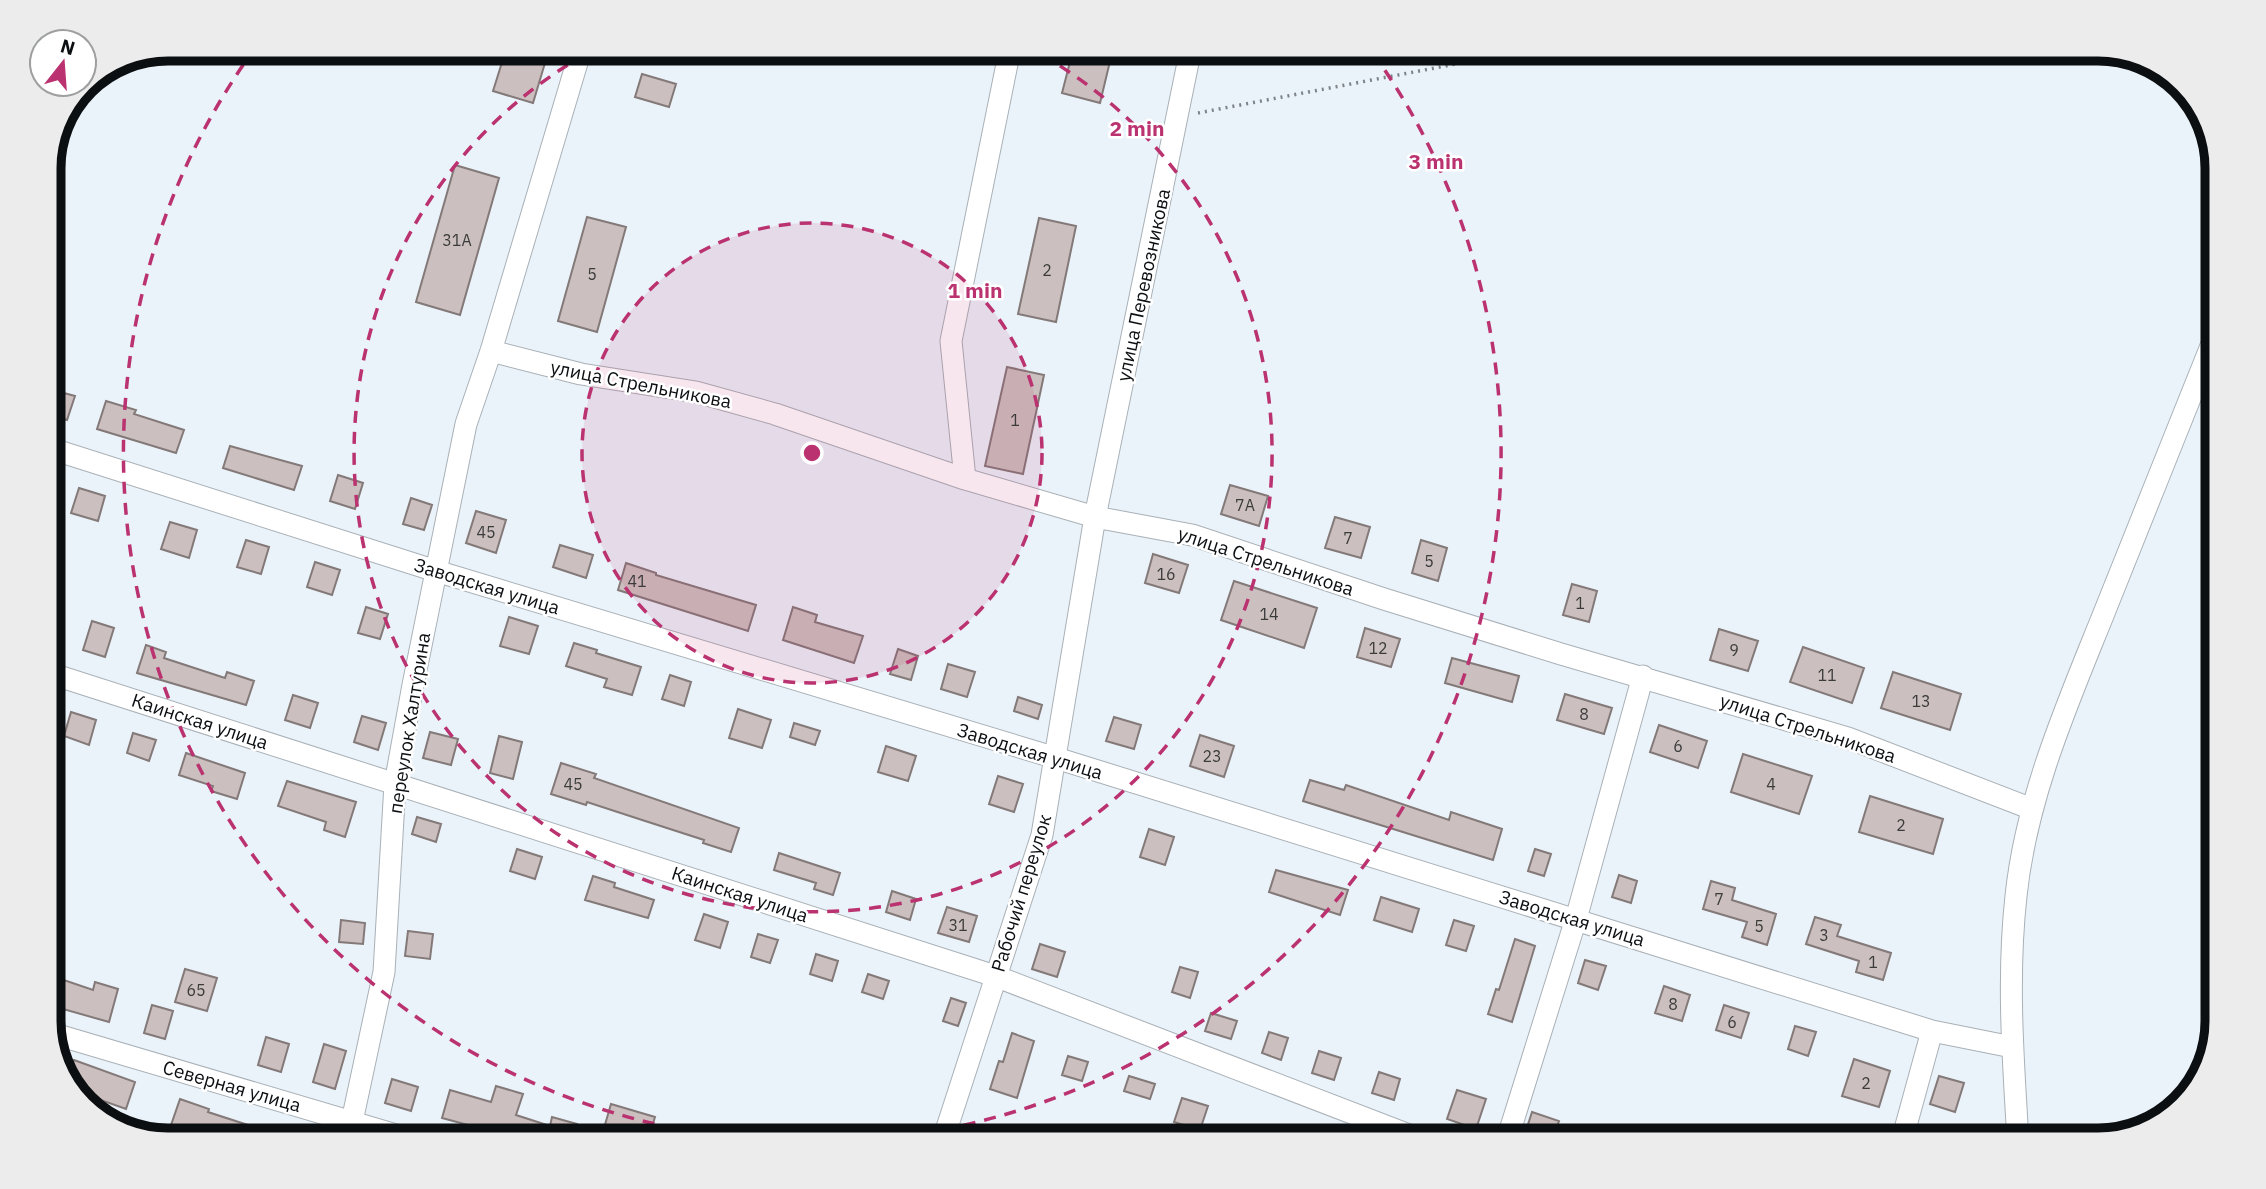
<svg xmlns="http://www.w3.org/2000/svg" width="2266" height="1189" viewBox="0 0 2266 1189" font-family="'IBM Plex Sans',sans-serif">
  <rect width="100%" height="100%" fill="#ebf3fa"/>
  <path fill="#cbc0bf" stroke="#837978" stroke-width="2" d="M1112 53 1100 103 1062 93 1072 54Z
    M504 56H522L545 63 533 103 493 91Z
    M642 74 676 84 669 107 635 97Z
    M455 165 499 178 460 315 416 302Z
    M587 217 626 227 597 332 558 321Z
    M1039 218 1076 226 1056 322 1018 314Z
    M1007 367 1044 375 1023 474 985 466Z
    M49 389 75 396 67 420 49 415Z
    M106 401 136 410 134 414 184 430 176 453 97 429Z
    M230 446 302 466 294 490 223 468Z
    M338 475 363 483 355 509 330 501Z
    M1230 485 1268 496 1259 526 1221 514Z
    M79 488 105 496 98 521 71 513Z
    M411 498 432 505 424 530 403 524Z
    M476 511 506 520 496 553 466 543Z
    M1335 517 1370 527 1361 558 1325 548Z
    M170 522 197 530 189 558 161 549Z
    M246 540 269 547 261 574 237 567Z
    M1421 540 1447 548 1438 581 1412 573Z
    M560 545 593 555 586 578 553 567Z
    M1153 554 1188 565 1179 593 1145 583Z
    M315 562 340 570 332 595 307 587Z
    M626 563 656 573V575L756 605 748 631 618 590Z
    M1234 581 1317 608 1304 648 1221 620Z
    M1572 584 1597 591 1589 622 1563 615Z
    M366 607 388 614 380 639 358 633Z
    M793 607 817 615 815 622 863 636 854 663 783 640Z
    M509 617 538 626 529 654 500 646Z
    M92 621 114 628 105 657 83 650Z
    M1365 628 1400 639 1391 667 1357 657Z
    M1719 629 1758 641 1748 671 1710 660Z
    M574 643 597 650 596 653 641 667 632 695 604 687 607 679 566 666Z
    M146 645 166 652 164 658 225 678 227 672 254 681 246 705 137 673Z
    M1803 647 1864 668 1852 703 1790 682Z
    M898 649 918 656 911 680 890 674Z
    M1452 658 1519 676 1512 702 1445 683Z
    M948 664 975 672 967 697 941 689Z
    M1893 672 1961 694 1950 730 1881 708Z
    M670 675 691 682 684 706 662 699Z
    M1565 694 1612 708 1604 734 1557 720Z
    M293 695 318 703 310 728 285 720Z
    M1018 697 1042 705 1038 719 1014 711Z
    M738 709 771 720 762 748 729 738Z
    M71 712 96 720 89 745 64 736Z
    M362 716 386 723 378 750 354 742Z
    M1114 717 1141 725 1134 749 1106 741Z
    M794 723 820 731 815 745 790 737Z
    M1659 725 1707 741 1698 768 1650 752Z
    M430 732 458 739 451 765 423 758Z
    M133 733 156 740 149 761 127 753Z
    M1200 735 1234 746 1224 777 1190 766Z
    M499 736 522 742 513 779 490 773Z
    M886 746 916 756 908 781 878 772Z
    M186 753 245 773 237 799 211 791 213 786 179 775Z
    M1743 754 1812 776 1799 814 1731 792Z
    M561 763 596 774 594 778 739 828 731 852 703 843 704 840 639 819 587 802 586 805 551 794Z
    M998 776 1023 784 1014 812 989 804Z
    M1310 780 1344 790 1346 785 1449 820 1451 812 1502 829 1493 860 1303 801Z
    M287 781 356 802 345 837 324 830 326 822 278 806Z
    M1870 796 1943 819 1933 854 1859 832Z
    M417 817 441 824 436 842 412 834Z
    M1149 829 1174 837 1165 865 1140 857Z
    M517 849 542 857 535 879 510 871Z
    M1535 849 1551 854 1544 876 1528 871Z
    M779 853 840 873 833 895 814 889 816 883 774 870Z
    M1276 870 1348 890 1340 915 1269 892Z
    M1619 875 1637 881 1631 903 1612 897Z
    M593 876 615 883 614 887 654 900 648 918 585 900Z
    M1711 881 1735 888 1732 900 1776 914 1767 945 1742 937 1747 922 1703 909Z
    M892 891 916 899 910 920 886 912Z
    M1381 897 1419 909 1412 932 1374 920Z
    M947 907 977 916 969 942 938 933Z
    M704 914 728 922 720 948 695 940Z
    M1815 917 1841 925 1837 936 1891 953 1883 980 1856 972 1859 961 1806 944Z
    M341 920 365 923 363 944 339 942Z
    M1454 920 1474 926 1466 951 1446 945Z
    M408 931 433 934 430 959 405 956Z
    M758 934 778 940 770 963 751 957Z
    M1515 939 1535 946 1512 1022 1488 1014 1496 989 1499 990Z
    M1040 944 1065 952 1057 977 1032 969Z
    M816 954 838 961 832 981 810 974Z
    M1585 960 1606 966 1598 990 1578 983Z
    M1180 967 1198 972 1190 998 1172 992Z
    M185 969 217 978 207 1011 175 1002Z
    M868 974 889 981 883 999 862 992Z
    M49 975 93 990 95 982 118 989 109 1022 49 1005Z
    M1664 986 1690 995 1682 1021 1655 1013Z
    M951 998 966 1003 958 1026 943 1021Z
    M152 1005 173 1011 165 1039 144 1033Z
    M1724 1005 1749 1013 1741 1038 1716 1030Z
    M1211 1013 1237 1021 1231 1039 1205 1031Z
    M1795 1026 1816 1032 1808 1056 1788 1049Z
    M1269 1032 1288 1038 1281 1060 1262 1053Z
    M1012 1033 1034 1041 1017 1098 990 1089 999 1061 1003 1062Z
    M266 1037 289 1044 281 1072 258 1065Z
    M324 1044 346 1051 335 1089 313 1082Z
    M1319 1051 1341 1058 1334 1080 1312 1073Z
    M1068 1056 1088 1062 1082 1081 1062 1075Z
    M1854 1059 1890 1071 1879 1107 1842 1096Z
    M74 1060 135 1082 126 1109 84 1094 82 1099 69 1087 67 1080Z
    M1379 1072 1400 1079 1394 1100 1372 1093Z
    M1129 1076 1155 1084 1150 1099 1124 1091Z
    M1939 1076 1964 1083 1955 1112 1930 1104Z
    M392 1079 418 1087 411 1111 385 1103Z
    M496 1086 523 1094 516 1115 550 1126 552 1117 577 1124 575 1133 584 1136V1140H524L442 1118 450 1090 491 1102Z
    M1457 1090 1486 1099 1476 1129 1447 1119Z
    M1182 1098 1208 1106 1200 1130 1174 1122Z
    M180 1099 209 1109 208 1112 254 1127 250 1140H203L170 1128Z
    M611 1104 655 1117 648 1140H618L602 1135Z
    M1532 1112 1559 1121 1552 1140H1523Z"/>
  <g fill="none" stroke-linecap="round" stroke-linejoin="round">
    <g stroke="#a9b1b7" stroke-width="23">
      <path id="minor" d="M491 351 581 374 696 392 775 414 965 479 1095 517 1192 535 1384 599 1561 654 1848 738 2032 809
        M49 448 436 571 1056 758 1932 1031 2012 1047
        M965 479 951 341 1009 54
        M49 673 995 976 1422 1140
        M51 1033 413 1140
        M348 1140 384 972 395 784 413 685 466 424 491 351 579 56
        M943 1140 1042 835 1095 517 1190 53
        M1507 1140 1576 919 1643 676
        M1902 1140 1932 1031
        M2018 1140C2013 1059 2007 977 2016 896 2026 799 2066 707 2102 618 2140 522 2179 427 2217 331"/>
    </g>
    <path stroke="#7d8387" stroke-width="3.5" stroke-dasharray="2 5" stroke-linecap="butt" d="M1198 113 1519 52"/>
    <use href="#minor" stroke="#fff" stroke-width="21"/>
  </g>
  <circle cx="812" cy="453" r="230" fill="#ba326f" fill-opacity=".12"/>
  <g fill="none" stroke="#ba326f" stroke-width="3.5" stroke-dasharray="12 9">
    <circle cx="812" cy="453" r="230"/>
    <path d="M1042 55A459 459 0 1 1 579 58"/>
    <path d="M758 1140A689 689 0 0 1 248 58M1373 53A689 689 0 0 1 866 1140"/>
  </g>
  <g text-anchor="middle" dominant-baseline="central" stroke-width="5" stroke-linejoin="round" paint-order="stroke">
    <g font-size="16" fill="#3c3b3c">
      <text x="457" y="240">31А</text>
      <text x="1047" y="270">2</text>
      <text x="592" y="274">5</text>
      <text x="1015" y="420">1</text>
      <text x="1245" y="505">7А</text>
      <text x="486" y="532">45</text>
      <text x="1348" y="538">7</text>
      <text x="1429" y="561">5</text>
      <text x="1166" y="574">16</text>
      <text x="637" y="581">41</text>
      <text x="1580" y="603">1</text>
      <text x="1269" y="614">14</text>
      <text x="1378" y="648">12</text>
      <text x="1734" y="650">9</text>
      <text x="1827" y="675">11</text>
      <text x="1921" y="701">13</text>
      <text x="1584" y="714">8</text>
      <text x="1678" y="746">6</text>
      <text x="1212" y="756">23</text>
      <text x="573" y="784">45</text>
      <text x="1771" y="784">4</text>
      <text x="1901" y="825">2</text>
      <text x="1719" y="899">7</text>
      <text x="958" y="925">31</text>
      <text x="1759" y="926">5</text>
      <text x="1824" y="935">3</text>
      <text x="1873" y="962">1</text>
      <text x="196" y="990">65</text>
      <text x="1673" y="1004">8</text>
      <text x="1732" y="1022">6</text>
      <text x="1866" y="1083">2</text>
    </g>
    <g font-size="19" fill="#0c0f11" stroke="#fff">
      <text transform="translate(1143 285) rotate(-78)">улица Перевозникова</text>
      <text transform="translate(641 384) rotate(11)">улица Стрельникова</text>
      <text transform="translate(1266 561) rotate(18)">улица Стрельникова</text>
      <text transform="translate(487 586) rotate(17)">Заводская улица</text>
      <text transform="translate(200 721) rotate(18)">Каинская улица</text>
      <text transform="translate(409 723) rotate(-81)">переулок Халтурина</text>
      <text transform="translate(1808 728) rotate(18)">улица Стрельникова</text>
      <text transform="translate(1030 751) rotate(17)">Заводская улица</text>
      <text transform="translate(1021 893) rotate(-73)">Рабочий переулок</text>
      <text transform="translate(740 894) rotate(18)">Каинская улица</text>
      <text transform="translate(1572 918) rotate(17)">Заводская улица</text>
      <text transform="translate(232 1086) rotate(16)">Северная улица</text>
    </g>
  </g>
  <path d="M0 0H2266V1189H0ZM168 61H2098A107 107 0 0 1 2205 168V1021A107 107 0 0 1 2098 1128H168A107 107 0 0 1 61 1021V168A107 107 0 0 1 168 61Z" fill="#ececec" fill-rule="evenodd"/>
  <path fill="none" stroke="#0c0f11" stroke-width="9" d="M168 61H2098A107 107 0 0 1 2205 168V1021A107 107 0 0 1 2098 1128H168A107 107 0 0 1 61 1021V168A107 107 0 0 1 168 61Z"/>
  <circle cx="812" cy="453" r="10" fill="#ba326f" stroke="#fff" stroke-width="3.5"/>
  <g font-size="21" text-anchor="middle" font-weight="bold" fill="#ba326f" stroke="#fff" stroke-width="5" stroke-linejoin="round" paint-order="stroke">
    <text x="1137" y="136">2 min</text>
    <text x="1436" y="169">3 min</text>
    <text x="975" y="298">1 min</text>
  </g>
  <g transform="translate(63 63) rotate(17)"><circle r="33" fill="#ffffff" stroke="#9e9fa0" stroke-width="2"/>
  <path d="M0-5L12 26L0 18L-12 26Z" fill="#ba326f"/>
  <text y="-10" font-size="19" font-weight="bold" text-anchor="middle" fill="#0c0f11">N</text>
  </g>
</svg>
